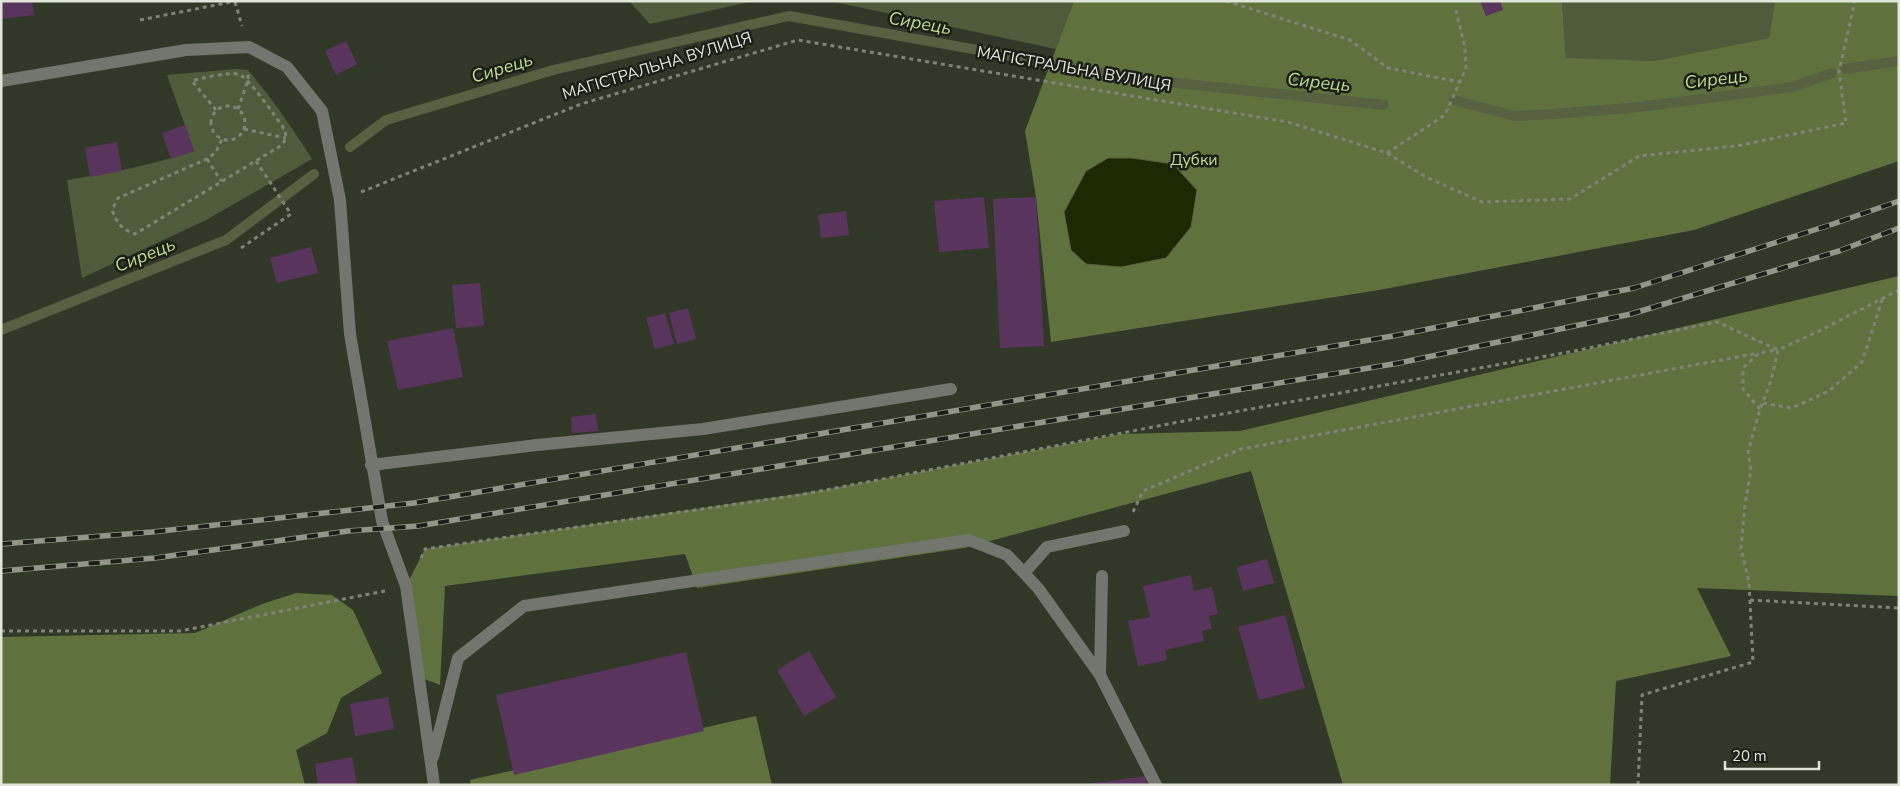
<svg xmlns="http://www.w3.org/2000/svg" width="1900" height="786" viewBox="0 0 1900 786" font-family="'Nunito Sans',sans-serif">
  <rect width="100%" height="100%" fill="#313828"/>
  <path fill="#4f5c3b" d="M629 1H754L650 24Z
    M830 1H1074L1056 49Z
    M1562 1H1775L1769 38 1654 61 1566 59Z
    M236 69 248 70C272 98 293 129 312 159L206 220 82 278 67 180C110 173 152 165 194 151L167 75Z"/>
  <path fill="#5f723e" d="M1074 1H1562L1566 58 1654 61 1769 38 1775 1H1899V161L1694 230 1379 290 1051 342 1036 197 1025 131Z
    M1899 276V596L1697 588 1731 656 1616 681 1610 785H1343L1251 471 964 548 697 588 685 554 445 586 440 685 422 678 406 586 425 549 824 490 1121 434 1240 431Z
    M296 593 332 595 353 610 382 673 341 698 327 733 296 750 305 785H1V637L195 633 262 604Z
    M756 716 772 785H471L470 780Z"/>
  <path fill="#1c2901" stroke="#576142" d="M1108 158H1132L1173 164 1197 190 1191 227 1166 258 1121 267 1086 264 1071 250 1064 212 1086 171Z"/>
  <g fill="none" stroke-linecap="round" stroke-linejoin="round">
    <path stroke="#576142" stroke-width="10" d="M1845 69 1899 61
      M1454 100 1514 116 1554 114 1639 107 1793 87 1832 73
      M350 147 386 120 553 70 789 16 1139 79 1384 105
      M1 330 226 240 314 174"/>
  </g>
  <path fill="#59355d" d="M1 1H32L34 15 1 19Z
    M1480 1H1500L1503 10 1486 16Z
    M346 41 357 64 336 75 325 51Z
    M185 125 194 151 171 159 162 133Z
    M117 142 122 171 90 177 85 148Z
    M984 197 989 248 939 252 934 201Z
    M1036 197 1044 346 1000 348 993 199Z
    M846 211 849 235 821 238 818 215Z
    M311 247 318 273 277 283 270 258Z
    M480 283 484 326 456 328 452 285Z
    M688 308 696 339 677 344 669 313Z
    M665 313 674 344 655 349 646 318Z
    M453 328 463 377 398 390 387 341Z
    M596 414 598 431 572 433 571 417Z
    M1267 559 1274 583 1243 591 1237 567Z
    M1191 575 1194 591 1212 587 1218 614 1209 616 1212 629 1202 631 1204 641 1165 650 1167 660 1138 666 1128 621 1150 617 1143 586Z
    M1285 615 1305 688 1259 700 1238 627Z
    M809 651 836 697 804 716 777 670Z
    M686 652 704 731 514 775 496 695Z
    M388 697 394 729 355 736 350 704Z
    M352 757 357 785H318L315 764Z
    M1145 776 1147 785H1090V784Z"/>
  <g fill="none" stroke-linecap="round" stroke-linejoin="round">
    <path stroke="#7e8477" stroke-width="3" stroke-dasharray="4 4" stroke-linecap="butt" d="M1226 1 1350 40 1388 68 1460 82
      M235 2 242 26
      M140 20 236 1
      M211 123a17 17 0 1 1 34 0a17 17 0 1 1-34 0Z
      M238 109 248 80V71
      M216 110 192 81C201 78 229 72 238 74 249 77 276 118 285 130L286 138 282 145 135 234C121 229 117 223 112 210L118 198 207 159 216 152 222 139
      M244 129 286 138
      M1387 153 1445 115 1466 68 1465 48 1455 6
      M207 159 221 181
      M361 192 581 104 798 40 1288 122 1387 153 1426 177 1482 202 1570 199 1639 156 1737 146 1846 123 1839 71 1855 1
      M241 248 291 214 256 161
      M1763 403 1792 408 1829 391 1862 362 1883 297
      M1760 409 1743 389V368L1759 353 1777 350
      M1133 512 1143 491 1241 449 1759 353
      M421 558 425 549 799 495 1195 419 1569 352 1717 322 1778 350
      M1750 600 1899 608
      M1 631H180L385 591
      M1638 785 1642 695 1753 662 1749 582 1741 548 1745 504 1751 470 1748 452 1760 409 1771 381 1778 350 1817 332 1899 290"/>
    <path stroke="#73766e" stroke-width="12" d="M1 81 186 50 249 47 287 67 322 111 340 200 350 334 382 521 406 586 434 785
      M371 465 537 445 703 429 951 389
      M1024 573 1047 547 1124 531
      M1102 576 1100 675 1156 785
      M433 757 458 658 524 606 969 540 1007 555 1038 588 1100 675"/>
    <g stroke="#919689" stroke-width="5.5">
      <path id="rail" d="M1 544 152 532 414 503 1393 336 1634 288 1833 224 1899 201
        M1 571 155 558 348 531 418 526 1399 363 1631 314 1839 251 1899 228"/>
    </g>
    <use href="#rail" stroke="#1b1e17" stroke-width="4" stroke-dasharray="11" stroke-linecap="butt"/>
  </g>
  <g text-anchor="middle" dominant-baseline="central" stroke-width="5" stroke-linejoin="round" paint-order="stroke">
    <g font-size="16" fill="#e0e5da" stroke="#1b1e17">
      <text transform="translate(657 66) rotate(-17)">МАГІСТРАЛЬНА ВУЛИЦЯ</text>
      <text transform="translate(1074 69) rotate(10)">МАГІСТРАЛЬНА ВУЛИЦЯ</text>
    </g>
    <g font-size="16" fill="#bfde8e" stroke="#1b1e17">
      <text x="1194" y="160">Дубки</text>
    </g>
    <g font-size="18" font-style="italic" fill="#bddc8c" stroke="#1b1e17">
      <text transform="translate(920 23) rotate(10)">Сирець</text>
      <text transform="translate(502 68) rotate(-17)">Сирець</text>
      <text transform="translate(1716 79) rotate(-7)">Сирець</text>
      <text transform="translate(1319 82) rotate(6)">Сирець</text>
      <text transform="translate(145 255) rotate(-22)">Сирець</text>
    </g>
  </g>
  <rect width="1900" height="786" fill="none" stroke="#e0e5da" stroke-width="5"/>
  <path d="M1725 761v8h94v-8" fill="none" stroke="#e0e5da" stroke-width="2.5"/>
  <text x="1732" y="761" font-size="15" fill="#e0e5da" stroke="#1b1e17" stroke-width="4" paint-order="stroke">20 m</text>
</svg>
